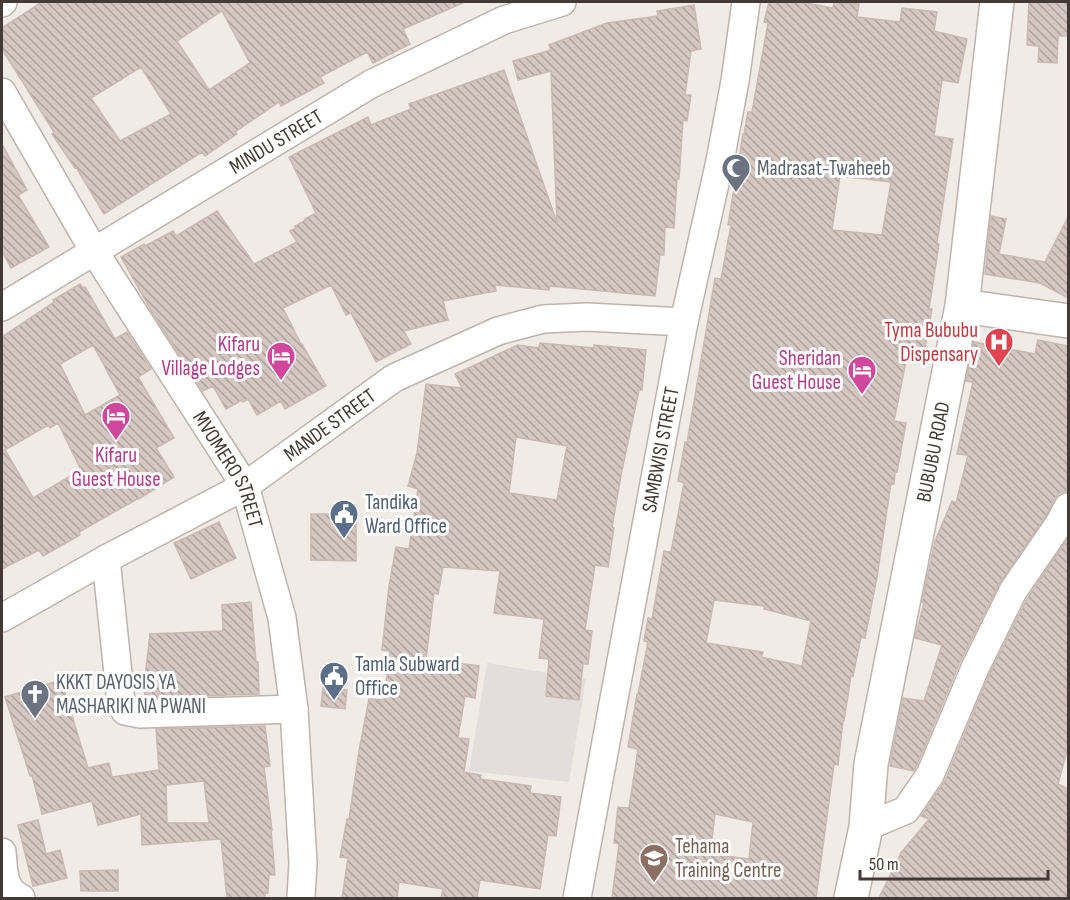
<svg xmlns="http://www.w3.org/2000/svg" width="1070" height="900" viewBox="0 0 1070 900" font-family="'Sofia Sans Condensed',sans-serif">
  <defs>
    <pattern id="building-back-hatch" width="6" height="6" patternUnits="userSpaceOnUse" patternTransform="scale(1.5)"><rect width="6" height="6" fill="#d4c6c0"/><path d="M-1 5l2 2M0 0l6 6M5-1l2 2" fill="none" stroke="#aea29d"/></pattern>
  </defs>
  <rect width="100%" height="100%" fill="#f1ebe6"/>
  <path fill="#e3dddb" d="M487 663 586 679 569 782 469 771Z"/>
  <path fill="url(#building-back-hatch)" stroke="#cbb9b1" stroke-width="1.5" fill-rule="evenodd" d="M42 2H465L403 29 410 44 373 63 367 52 320 77 324 83 281 106 279 102 235 132 237 134 205 156 202 152 104 214 76 167 75 168 52 134 54 132 2 49V28ZM222 11 250 63 209 90 177 41ZM141 67 171 114 120 141 91 98Z
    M769 2H799L833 8 834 2 859 4 857 17 900 22 902 8 937 12 934 31 967 39 958 83 942 80 934 136 953 139 937 243 939 244 929 309H932L922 364 906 361 894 421 906 423 897 472H895L894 484 891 483 877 577 865 638 861 637 853 676H851L844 721H843L838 765 834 764 816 898H612L619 844 614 843 618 807 629 808 638 749 628 747 637 694H638L648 642 644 641 648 618 652 619 664 551 671 552 684 483 678 481 685 442 687 443 715 278 721 279 731 225H728L743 134H744L748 112H752L768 23 764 22ZM840 176 891 182 882 235 832 230ZM714 600 765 606 764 609 811 621 802 666 761 657 763 652 706 643ZM715 814 753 822 749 859 710 854Z
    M1029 2H1068V36H1058L1057 63 1038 62 1039 46 1027 45Z
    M694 5 701 49 691 51 685 95H691L687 121 683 120 679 179H677L674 228 665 227 664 255H660L655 296 550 286 549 290 495 285 496 291 443 301 448 320 404 331 411 344 376 362 351 313 346 315 331 285 283 308 301 344H302L326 386 285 409 281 401 257 415 248 399 243 402 242 400 226 409 213 386 203 391 152 312 121 257 144 244 145 246 173 231 176 236 217 211 254 264 297 242 290 231 296 228 295 226 306 220 305 219 316 213 289 157 368 117 371 125 411 109 409 104 504 70 557 223 551 71 518 80 513 61 551 50 549 45 607 23 658 16 657 11Z
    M2 144 27 190 18 195 49 247 11 268 2 251Z
    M991 216 1006 219 999 254 1045 262 1068 217V298L1040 283 985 274Z
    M80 284 83 288 85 287 115 339 127 332 151 369 138 377 174 438 156 448 174 477 139 499V498L79 532 80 535 43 556 39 550 2 569V337L54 302 53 300ZM93 345 120 395 85 415 60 364ZM58 423 81 470 33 498 5 450 48 425 50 428Z
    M1038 340 1068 346V491L1060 493 1054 499 1046 516 999 584 960 662 916 767 914 771 890 766 903 698 924 701 942 645 915 638 924 603 922 602 935 541 952 501 956 503 968 455 957 454 973 382 966 381 974 342 1035 354Z
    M540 343 594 348V345L646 350 642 390H639L621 475 612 527 614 528 608 567 595 565 585 630 592 631 588 664H583L579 700 546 696 549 659 539 658 544 619 494 613 500 571 443 567 438 594 434 593 426 659 479 666 475 698 465 696 458 738 469 739 464 772 481 775 480 779 531 786 530 793 561 797 556 836 548 835 540 889 480 880 477 898H441L443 889 399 882 397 898H342L348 858 340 857 347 819H349L359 751 369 699 384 700 390 651 382 650 389 586 396 547 409 549 418 489 408 486 417 453 426 384 462 388 455 374 518 345 539 348ZM516 437 567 446 557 500 509 493Z
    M311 514H356V561L311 560Z
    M219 522 236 558 191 579 174 543Z
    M1068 538V747L1058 784 1068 789V898H879L901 853 929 819 921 816 922 815 945 781 989 675 1027 599Z
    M251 602 256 662H258L259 694 145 698 144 686 150 634 223 631 222 605Z
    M61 680 88 768 109 763 112 777 159 770 156 729 265 726 270 766 264 767 272 830H271L275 875H269L268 893 265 892V898H227L221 839 142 845 141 814 98 825 92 801 42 814 32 775 30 776 5 697ZM204 781 209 823H167L166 785Z
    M323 687 347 690 345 709 321 706Z
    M38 820 46 854 60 850 67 878 33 886 18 825Z
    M118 870V891H81L80 871Z"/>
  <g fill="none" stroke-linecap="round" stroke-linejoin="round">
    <g stroke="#beb3ad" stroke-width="30">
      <g id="minor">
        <path d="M2 3 3 2"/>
        <path id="s1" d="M2 92 94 251 245 486 282 618 294 709 303 863 301 898"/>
        <path id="s2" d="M2 307 371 84 504 20 562 2"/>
        <path d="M106 559 121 702 125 711 140 714 294 709"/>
        <path id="s3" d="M2 618 106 559 245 486 394 378 498 331 543 319 587 317 684 322"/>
        <path d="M866 827 906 810 930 775 975 668 1013 591 1059 524 1068 507"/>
        <path d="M2 852C4 870 2 889 21 898"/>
        <path id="s4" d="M577 898 684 322 720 161 735 81 746 2"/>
      </g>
    </g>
    <g stroke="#beb3ad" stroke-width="36">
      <g id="tertiary">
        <path d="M962 306 1068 321"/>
        <path id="s5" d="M851 898 866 827 871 764 962 306 997 2"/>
      </g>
    </g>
    <use href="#minor" stroke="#fff" stroke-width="27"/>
    <use href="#tertiary" stroke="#fff" stroke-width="33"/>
  </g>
  <defs>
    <g id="mosque-pin" transform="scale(1.5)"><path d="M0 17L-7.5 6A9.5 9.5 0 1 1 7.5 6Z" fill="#6b7280" stroke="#fff"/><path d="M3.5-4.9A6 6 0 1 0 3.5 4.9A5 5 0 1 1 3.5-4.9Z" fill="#fff"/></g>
    <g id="hospital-pin" transform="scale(1.5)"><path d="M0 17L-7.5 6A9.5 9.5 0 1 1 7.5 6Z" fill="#e0444e" stroke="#fff"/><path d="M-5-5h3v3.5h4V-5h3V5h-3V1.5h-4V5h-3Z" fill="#fff"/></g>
    <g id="hotel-pin" transform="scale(1.5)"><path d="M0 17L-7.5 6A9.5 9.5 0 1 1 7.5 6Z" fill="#d1479c" stroke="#fff"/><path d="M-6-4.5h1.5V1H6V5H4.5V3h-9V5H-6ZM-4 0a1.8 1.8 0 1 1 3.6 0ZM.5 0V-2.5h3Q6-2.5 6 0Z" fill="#fff"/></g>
    <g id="civic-pin" transform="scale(1.5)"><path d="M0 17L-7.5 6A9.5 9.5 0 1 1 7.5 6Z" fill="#5c6f8a" stroke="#fff"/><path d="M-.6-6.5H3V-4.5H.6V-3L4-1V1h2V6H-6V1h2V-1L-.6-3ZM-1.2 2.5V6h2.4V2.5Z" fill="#fff"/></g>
    <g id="church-pin" transform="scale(1.5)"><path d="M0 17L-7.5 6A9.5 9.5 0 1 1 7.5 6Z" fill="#6b7280" stroke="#fff"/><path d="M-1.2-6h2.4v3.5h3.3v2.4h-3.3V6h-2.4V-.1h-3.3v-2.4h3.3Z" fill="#fff"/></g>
    <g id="university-pin" transform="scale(1.5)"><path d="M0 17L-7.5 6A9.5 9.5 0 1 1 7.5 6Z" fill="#8d6e63" stroke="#fff"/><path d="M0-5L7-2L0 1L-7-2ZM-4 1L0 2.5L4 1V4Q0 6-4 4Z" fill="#fff"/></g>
  </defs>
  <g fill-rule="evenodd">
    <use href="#mosque-pin" x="736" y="168"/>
    <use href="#hospital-pin" x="999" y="342"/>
    <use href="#hotel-pin" x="281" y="356"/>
    <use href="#hotel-pin" x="862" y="370"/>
    <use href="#hotel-pin" x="116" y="416"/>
    <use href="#civic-pin" x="344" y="514"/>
    <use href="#civic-pin" x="334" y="676"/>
    <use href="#church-pin" x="35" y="694"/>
    <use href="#university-pin" x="654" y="858"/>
  </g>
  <g text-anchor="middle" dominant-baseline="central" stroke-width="6" stroke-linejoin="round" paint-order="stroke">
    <g font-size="21" fill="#433a36" stroke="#fff">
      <text stroke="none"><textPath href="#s2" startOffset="320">MINDU STREET</textPath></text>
      <text stroke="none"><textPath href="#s3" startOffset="381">MANDE STREET</textPath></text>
      <text stroke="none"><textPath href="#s4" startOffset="456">SAMBWISI STREET</textPath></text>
      <text stroke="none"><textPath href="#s5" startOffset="454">BUBUBU ROAD</textPath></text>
      <text stroke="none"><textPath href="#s1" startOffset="441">MVOMERO STREET</textPath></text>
    </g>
    <g font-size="21" fill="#5b616d" stroke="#fff" text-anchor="start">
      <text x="757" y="168">Madrasat-Twaheeb</text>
      <text x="56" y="682">KKKT DAYOSIS YA<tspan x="56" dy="24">MASHARIKI NA PWANI</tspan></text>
    </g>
    <g font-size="21" fill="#be3a42" stroke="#fff" text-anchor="end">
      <text x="978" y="330">Tyma Bububu<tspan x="978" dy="24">Dispensary</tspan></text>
    </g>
    <g font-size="21" fill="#b23c85" stroke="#fff" text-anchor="end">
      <text x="260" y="344">Kifaru<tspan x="260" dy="24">Village Lodges</tspan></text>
      <text x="841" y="358">Sheridan<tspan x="841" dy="24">Guest House</tspan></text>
      <text x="116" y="455" text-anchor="middle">Kifaru<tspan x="116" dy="24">Guest House</tspan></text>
    </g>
    <g font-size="21" fill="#4e5e75" stroke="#fff" text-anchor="start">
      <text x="365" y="502">Tandika<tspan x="365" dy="24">Ward Office</tspan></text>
      <text x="355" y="664">Tamla Subward<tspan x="355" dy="24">Office</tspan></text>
    </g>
    <g font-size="21" fill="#785e54" stroke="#fff" text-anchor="start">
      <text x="675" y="846">Tehama<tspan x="675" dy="24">Training Centre</tspan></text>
    </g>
  </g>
  <rect width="1070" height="900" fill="none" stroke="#433a36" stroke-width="6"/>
  <path d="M860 870v9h188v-9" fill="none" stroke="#433a36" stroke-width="3"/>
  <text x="869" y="870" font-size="18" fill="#433a36" stroke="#ffffff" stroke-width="4.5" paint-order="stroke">50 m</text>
</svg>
